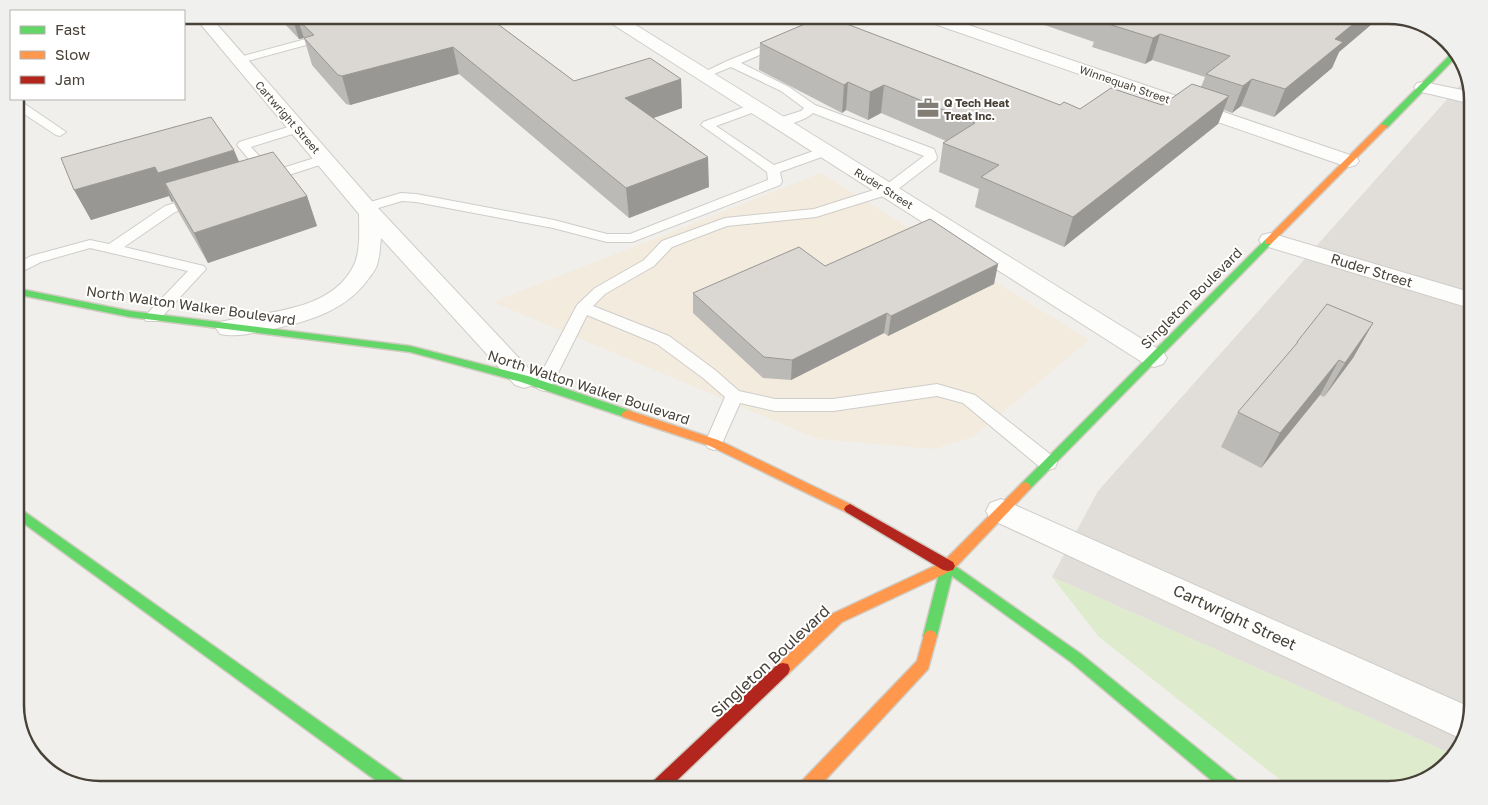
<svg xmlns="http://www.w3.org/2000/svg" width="1488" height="805" viewBox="0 0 1488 805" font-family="'Golos Text',sans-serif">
  <rect width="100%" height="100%" fill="#f1efeb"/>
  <path fill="#f3ebde" d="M821 173 1089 340 975 436 935 449 818 439 493 302Z"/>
  <path fill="#e1ded9" d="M1467 77 1473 94V706L1462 747 1454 755 1052 577 1098 491Z"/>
  <path fill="#deebcc" d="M1052 577 1454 755 1431 779 1389 790H1293L1099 637Z"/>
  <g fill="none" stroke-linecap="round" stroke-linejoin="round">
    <g stroke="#cfcdc9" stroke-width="2">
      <path id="lane" d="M328 33 333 36 332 38 240 63 234 60 236 58Z
        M781 39 786 42 785 44 741 63 789 87 815 105 934 149 937 157 936 160 893 193 816 217 727 226 672 247 654 266 605 294 593 306 669 336 715 370 739 391 775 399H833L937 384 975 395 1055 458 1057 463 1055 468 1048 470 1041 468 963 403 937 396 833 411H775L740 403 720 448 714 450 708 448 705 443 725 397 703 378 657 344 587 315 550 389 544 391 538 389 535 385 577 305 595 288 644 260 662 241 725 218 814 209 883 187 924 156 813 113C806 120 785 127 776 125L774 122 776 119 801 111 804 108 781 91 731 67 704 78 698 75 727 61Z
        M15 99 19 100 66 132 60 136 56 135 15 108Z
        M756 103 762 107 760 110 716 126 774 165 825 147 831 151 830 154 780 172 782 182 780 185 632 242H607L553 228 416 202 402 201 365 212 358 208 360 205 401 193 416 194 554 220 607 234H630L768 180 767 172 701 125 703 122Z
        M298 124 304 128 302 131 251 147 273 171 324 155 330 159 329 162 270 181H260L258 178 262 175 237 145 239 142Z
        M198 196 205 200 203 203 175 212 124 247 204 266 206 269 158 321H146L144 317 188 271 90 248 41 262 15 275V265L31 256 90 240 109 244 165 206Z"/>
    </g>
    <g stroke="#cfcdc9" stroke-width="2">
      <path id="street" d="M921 17H945L1356 157 1359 161 1356 165 1349 167 1342 165 923 20Z
        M607 19H626L1163 352 1167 358 1163 364 1154 367 1145 364 609 22Z
        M198 21H214L378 208 533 373 537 379 533 385 524 388 515 385 381 238C380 246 380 256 377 265 376 269 372 274 369 278 347 310 310 321 273 329 257 332 237 338 220 334L216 328 220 322C263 311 329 313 353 267 361 253 359 229 359 214Z
        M1423 82 1472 92 1473 104 1417 91 1414 87 1417 83Z
        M1270 233 1473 293V309L1262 245 1259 240 1262 235Z
        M1001 499 1472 708 1464 740 990 519 986 511 990 503Z"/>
    </g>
    <g stroke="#d1ccc2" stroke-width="3">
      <path id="fast" d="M1455 50 1459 54 1387 128H1381V124Z
        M1268 239 1271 240V244L1029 490H1021L1019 487 1021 484 1265 240Z
        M15 288 130 311 410 346 528 376 631 411 633 414 627 418 521 382 410 352 130 317 15 294Z
        M15 505 408 784 410 790H389L15 517Z
        M948 561 1081 654 1241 784 1243 790H1223L1071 662 952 576 937 636 935 640 930 642 925 640 923 636 941 566 943 562Z"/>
    </g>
    <g stroke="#d1ccc2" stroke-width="3">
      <path id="slow" d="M1381 124 1388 126 1271 244H1265V240Z
        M627 410 718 440 854 506 856 509 854 512 850 514 846 512 710 446 623 417 621 414Z
        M1025 482 1029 484 1031 487 1029 490 953 570 842 622 788 674 783 675 778 674 776 669 778 664 832 614 943 562 1021 484Z
        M930 630 935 632 937 636 928 669 816 790H797L799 784 917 661 925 632Z"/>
    </g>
    <g stroke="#d1ccc2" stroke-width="3">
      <path id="jam" d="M850 504 953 562 955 566 953 570 948 571 943 570 846 512 844 509 846 506Z
        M783 663 788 664 790 669 788 674 667 790H648L650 784 778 664Z"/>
    </g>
    <use href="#lane" fill="#fdfdfc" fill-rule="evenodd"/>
    <use href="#street" fill="#fdfdfc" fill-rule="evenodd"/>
    <use href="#fast" fill="#63d668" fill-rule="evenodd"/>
    <use href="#slow" fill="#ff974d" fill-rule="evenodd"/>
    <use href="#jam" fill="#b3261e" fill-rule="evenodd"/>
  </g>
  <path fill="#bcbab6" d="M1381 15 1379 18 1339 52 1332 68 1274 117 1241 106 1232 113 1224 110 1218 124 1064 247 975 207 979 189 939 172 943 143 946 141 881 113 868 120 846 110 842 113 759 70 760 43 1080 109 1162 105 1201 87 1205 77 1152 60 1145 64 1092 47 1094 42 1021 17Z
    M491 19 574 81 681 79 682 108 653 118 709 187 629 218 459 74 350 105 346 104 312 65 304 38 299 39 281 20Z
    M61 158 239 162 307 196 317 226 208 263 179 213 173 201 172 202 169 196 91 220Z
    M1473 239V246L1470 244Z
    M998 264 994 284 888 336 884 333 791 380 763 378 693 313V293L825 266Z
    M1373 323 1353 358 1324 397 1320 395 1261 468 1221 447 1238 412 1293 348 1297 342Z
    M1473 385V391L1470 390Z"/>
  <path fill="#999794" d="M1364 15H1381L1379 18 1339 52 1332 68 1274 117 1285 89 1335 39Z
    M293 20H298L304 38 299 39Z
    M1160 34 1152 60 1145 64 1153 38Z
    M453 47 459 74 350 105 342 76Z
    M681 79 682 108 628 127 625 98Z
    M1252 79 1241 106 1232 113 1243 86Z
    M848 82 846 110 842 113 844 85Z
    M884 85 881 113 868 120 870 92Z
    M1229 96 1218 124 1064 247 1073 217Z
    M234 150 246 178 165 183 173 201 172 202 158 173Z
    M708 157 709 187 629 218 626 188Z
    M155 167 169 196 91 220 74 190Z
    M307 196 317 226 208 263 194 233Z
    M998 264 994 284 888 336 891 316Z
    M887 313 884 333 791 380 792 360Z
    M1373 323 1353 358 1324 397 1345 363Z
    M1339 360 1320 395 1261 468 1280 433Z"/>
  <path fill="#dbd8d4" stroke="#999794" d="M1364 15 1335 39 1343 42 1285 89 1252 79 1243 86 1206 74 1230 56 1160 34 1153 38 1099 21 1105 18 1101 16Z
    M819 18H831L1060 105 1064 102 1080 109 1111 88 1162 105 1192 84 1229 96 1073 217 981 177 999 165 943 143 975 123 884 85 870 92 848 82 844 85 760 43Z
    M491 19 574 81 650 58 681 79 625 98 708 157 626 188 453 47 342 76 338 75 304 38 314 35 298 20Z
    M211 117 234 150 158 173 155 167 74 190 61 158Z
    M273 152 307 196 194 233 165 183Z
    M930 219 998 264 891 316 887 313 792 360 764 357 693 293 799 247 825 266Z
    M1327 304 1373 323 1345 363 1339 360 1280 433 1238 412 1298 342H1297Z"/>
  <defs>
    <g id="office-bare" transform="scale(1.725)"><path d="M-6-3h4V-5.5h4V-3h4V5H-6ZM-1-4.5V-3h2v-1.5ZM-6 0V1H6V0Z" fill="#827e76" stroke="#fff" stroke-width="2.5" paint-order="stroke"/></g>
  </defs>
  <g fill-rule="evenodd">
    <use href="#office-bare" x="928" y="108"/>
  </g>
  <g text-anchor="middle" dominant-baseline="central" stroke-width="4" stroke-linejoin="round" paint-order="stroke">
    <g font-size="11" fill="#474137" stroke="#fff">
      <text transform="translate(1125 84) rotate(19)">Winnequah Street</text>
      <text transform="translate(288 117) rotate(49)">Cartwright Street</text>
      <text transform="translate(884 188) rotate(32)">Ruder Street</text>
    </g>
    <g font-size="11" font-weight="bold" fill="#474137" stroke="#fff" text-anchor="start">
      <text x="944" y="102">Q Tech Heat<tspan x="944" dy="13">Treat Inc.</tspan></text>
    </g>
    <g font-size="14" fill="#474137" stroke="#fff">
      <text transform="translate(1372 270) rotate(17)">Ruder Street</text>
      <text transform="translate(1191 298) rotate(-45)">Singleton Boulevard</text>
      <text transform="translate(191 305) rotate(8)">North Walton Walker Boulevard</text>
      <text transform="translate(589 387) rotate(18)">North Walton Walker Boulevard</text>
    </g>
    <g font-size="16" fill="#474137" stroke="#fff">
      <text transform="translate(1235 617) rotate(25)">Cartwright Street</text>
      <text transform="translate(770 661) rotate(-43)">Singleton Boulevard</text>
    </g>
  </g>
  <path d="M0 0H1488V805H0ZM100 24H1388A76 76 0 0 1 1464 100V705A76 76 0 0 1 1388 781H100A76 76 0 0 1 24 705V100A76 76 0 0 1 100 24Z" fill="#f0f0ef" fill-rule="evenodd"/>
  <path fill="none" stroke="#474137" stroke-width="2.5" d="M100 24H1388A76 76 0 0 1 1464 100V705A76 76 0 0 1 1388 781H100A76 76 0 0 1 24 705V100A76 76 0 0 1 100 24Z"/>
  <rect x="10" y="10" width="175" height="90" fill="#ffffff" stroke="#b5b3af"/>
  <rect x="20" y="26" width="25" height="8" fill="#63d668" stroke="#b5b3af"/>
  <text x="55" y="35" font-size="15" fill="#474137">Fast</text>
  <rect x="20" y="51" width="25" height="8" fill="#ff974d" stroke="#b5b3af"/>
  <text x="55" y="60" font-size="15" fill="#474137">Slow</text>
  <rect x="20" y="76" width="25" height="8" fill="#b3261e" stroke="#b5b3af"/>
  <text x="55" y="85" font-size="15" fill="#474137">Jam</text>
</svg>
